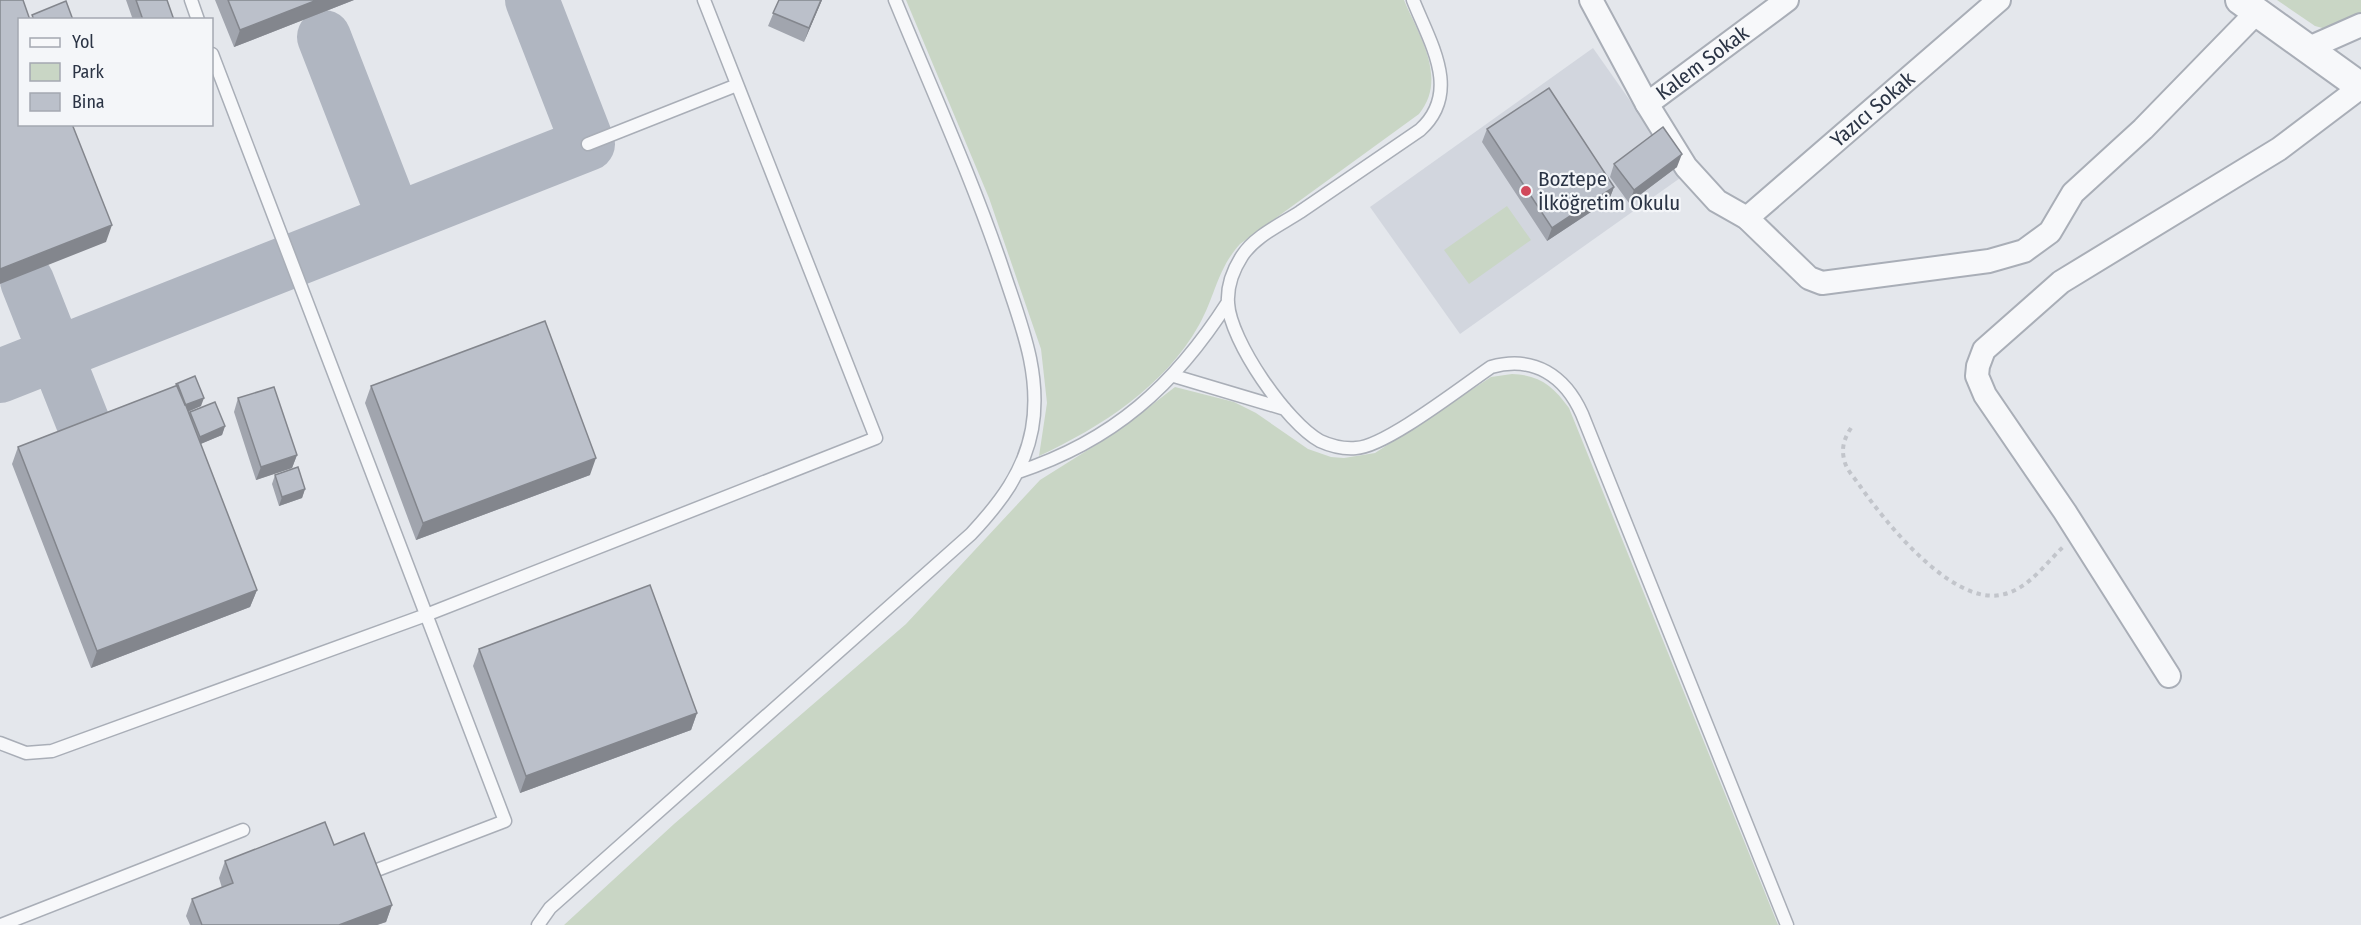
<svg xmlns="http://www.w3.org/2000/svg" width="2361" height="925" viewBox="0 0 2361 925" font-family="'Fira Sans Condensed',sans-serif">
  <rect width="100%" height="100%" fill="#e4e7ec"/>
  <path fill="#d2d6de" d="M1593 48 1683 176 1460 334 1370 207Z"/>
  <path fill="#c9d6c5" d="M906 0H1404C1419 36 1448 78 1419 114L1240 244C1216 271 1216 295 1199 325 1165 386 1101 427 1039 456L1047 403 1041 349 989 198Z
    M2277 0H2361V13L2326 29 2315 26Z
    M1507 206 1531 240 1469 284 1444 250Z
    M1512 374C1540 375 1553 386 1569 408L1778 925H564L674 824 906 624 1040 480 1118 431 1175 387 1234 402 1256 413 1308 449 1331 457 1344 458 1375 453 1491 377Z"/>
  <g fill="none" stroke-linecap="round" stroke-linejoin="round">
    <path stroke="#b0b6c1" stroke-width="54" d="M324 37 395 220
      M27 281 84 425
      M0 376 588 144 532 0"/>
    <g stroke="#a9aeb7" stroke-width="15">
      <path id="service" d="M191 0 198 20
        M1413 0C1430 43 1462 92 1420 130 1380 157 1340 185 1300 212 1280 225 1255 236 1242 256 1233 270 1227 287 1228 303 1230 341 1287 423 1320 441 1331 446 1344 449 1356 448 1385 447 1463 386 1491 367 1534 355 1565 376 1582 414L1787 925
        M212 54 505 821 377 870
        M588 144 737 85
        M1174 376 1285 409
        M1018 472C1113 441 1175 385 1228 302
        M0 743 26 753 52 751 426 615 876 438 704 0
        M1 925 243 830
        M538 925 550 908 971 534C1000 503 1024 472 1032 429 1042 373 1020 322 1003 270 972 178 932 90 895 0"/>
    </g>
    <g stroke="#a9aeb7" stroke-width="26">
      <g id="minor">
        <path d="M1591 0 1647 104 1686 167 1717 201 1747 218 1809 278 1822 283 1989 261 2024 251 2050 232 2073 193 2143 129 2257 12"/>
        <path d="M2309 48 2361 25"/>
        <path id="s1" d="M1647 104 1787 0"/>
        <path id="s2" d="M1747 218 1999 0"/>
        <path d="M2169 676 2065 512 1985 395 1977 376 1978 366 1984 350 2061 282 2279 149 2361 87"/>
      </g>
    </g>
    <g stroke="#a9aeb7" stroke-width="32">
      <path id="tertiary" d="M2240 0 2361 87"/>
    </g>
    <path stroke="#c2c5cb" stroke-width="4" stroke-dasharray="4.5 4.5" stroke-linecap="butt" d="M1851 428C1845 437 1841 447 1844 459 1846 470 1854 477 1860 486 1885 522 1951 604 2000 595 2027 591 2045 564 2064 546"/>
    <use href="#service" stroke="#f7f8fa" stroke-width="12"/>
    <use href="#minor" stroke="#f7f8fa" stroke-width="22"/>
    <use href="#tertiary" stroke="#f7f8fa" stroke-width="28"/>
  </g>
  <path fill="#a1a5ae" d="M126 0H167L174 20H133Z
    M215 0H354L234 47Z
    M779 0H822L804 42 768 26Z
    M1487 129 1614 187 1609 200 1547 241 1482 142Z
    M1614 164 1677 167 1629 203 1610 177Z
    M176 384 201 406 188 412 189 414 190 412 225 426 222 435 200 444 257 590 250 607 91 668 12 464 18 447 176 386Z
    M371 386 590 475 416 540 365 403Z
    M238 398 297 455 292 468 256 480 234 412Z
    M275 475 305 489 302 498 279 506 272 484Z
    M479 649 697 713 691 730 520 793 473 666Z
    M334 845 392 905 386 922 377 925H190L186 916 192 899 222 888 219 878 225 861Z"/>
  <path fill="#83868d" d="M317 0H354L234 47 240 30Z
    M821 0H822L804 42 809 28Z
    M1682 154 1677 167 1629 203 1634 190Z
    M1614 187 1609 200 1547 241 1552 228Z
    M112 225 106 242 0 284V269Z
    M204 398 201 406 182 414 185 405Z
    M225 426 222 435 196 446 200 437Z
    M297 455 292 468 256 480 261 467Z
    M596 458 590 475 416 540 423 523Z
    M305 489 302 498 279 506 282 497Z
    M257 590 250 607 91 668 97 651Z
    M697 713 691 730 520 793 526 776Z
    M392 905 386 922 377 925H339Z"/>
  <path fill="#bbc0ca" stroke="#83868d" stroke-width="1.5" d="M0 0H23L30 20H20V124H72L112 225 0 269Z
    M136 0H167L174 20H143Z
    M228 0H317L240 30Z
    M779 0H821L809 28 773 13Z
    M66 1 73 20H34L32 15Z
    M1549 88 1614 187 1552 228 1487 129Z
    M1663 127 1682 154 1634 190 1614 164Z
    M545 321 596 458 423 523 371 386Z
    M195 376 204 398 185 405 176 384Z
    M178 385 257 590 97 651 18 447Z
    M274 387 297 455 261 467 238 398Z
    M215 402 225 426 200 437 190 412Z
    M298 467 305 489 282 497 275 475Z
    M650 585 697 713 526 776 479 649Z
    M325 822 334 845 364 833 392 905 339 925H202L192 899 233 883 225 861Z"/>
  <circle fill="#d1495b" stroke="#f4f6f9" stroke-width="2" cx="1526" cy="191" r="6"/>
  <g text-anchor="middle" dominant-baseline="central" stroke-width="4.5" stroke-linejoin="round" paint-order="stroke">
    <g font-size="21" fill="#2b3445" stroke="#f4f6f9">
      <text stroke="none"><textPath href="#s1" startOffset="69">Kalem Sokak</textPath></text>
      <text stroke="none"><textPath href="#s2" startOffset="166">Yazıcı Sokak</textPath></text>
    </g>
    <g font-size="21" fill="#2b3445" stroke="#f4f6f9" text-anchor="start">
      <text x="1538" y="179">Boztepe<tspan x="1538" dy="24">İlköğretim Okulu</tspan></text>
    </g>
  </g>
  <rect x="18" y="18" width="195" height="108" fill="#f4f6f9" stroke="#a4a8b1" stroke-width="1.5"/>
  <rect x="30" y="38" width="30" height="9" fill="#f7f8fa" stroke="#a4a8b1" stroke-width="1.5"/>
  <text x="72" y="48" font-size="18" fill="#2b3445">Yol</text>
  <rect x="30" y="63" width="30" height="18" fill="#c9d6c5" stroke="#a4a8b1" stroke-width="1.5"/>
  <text x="72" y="78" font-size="18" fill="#2b3445">Park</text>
  <rect x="30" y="93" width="30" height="18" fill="#bbc0ca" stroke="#a4a8b1" stroke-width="1.5"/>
  <text x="72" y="108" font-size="18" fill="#2b3445">Bina</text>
</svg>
